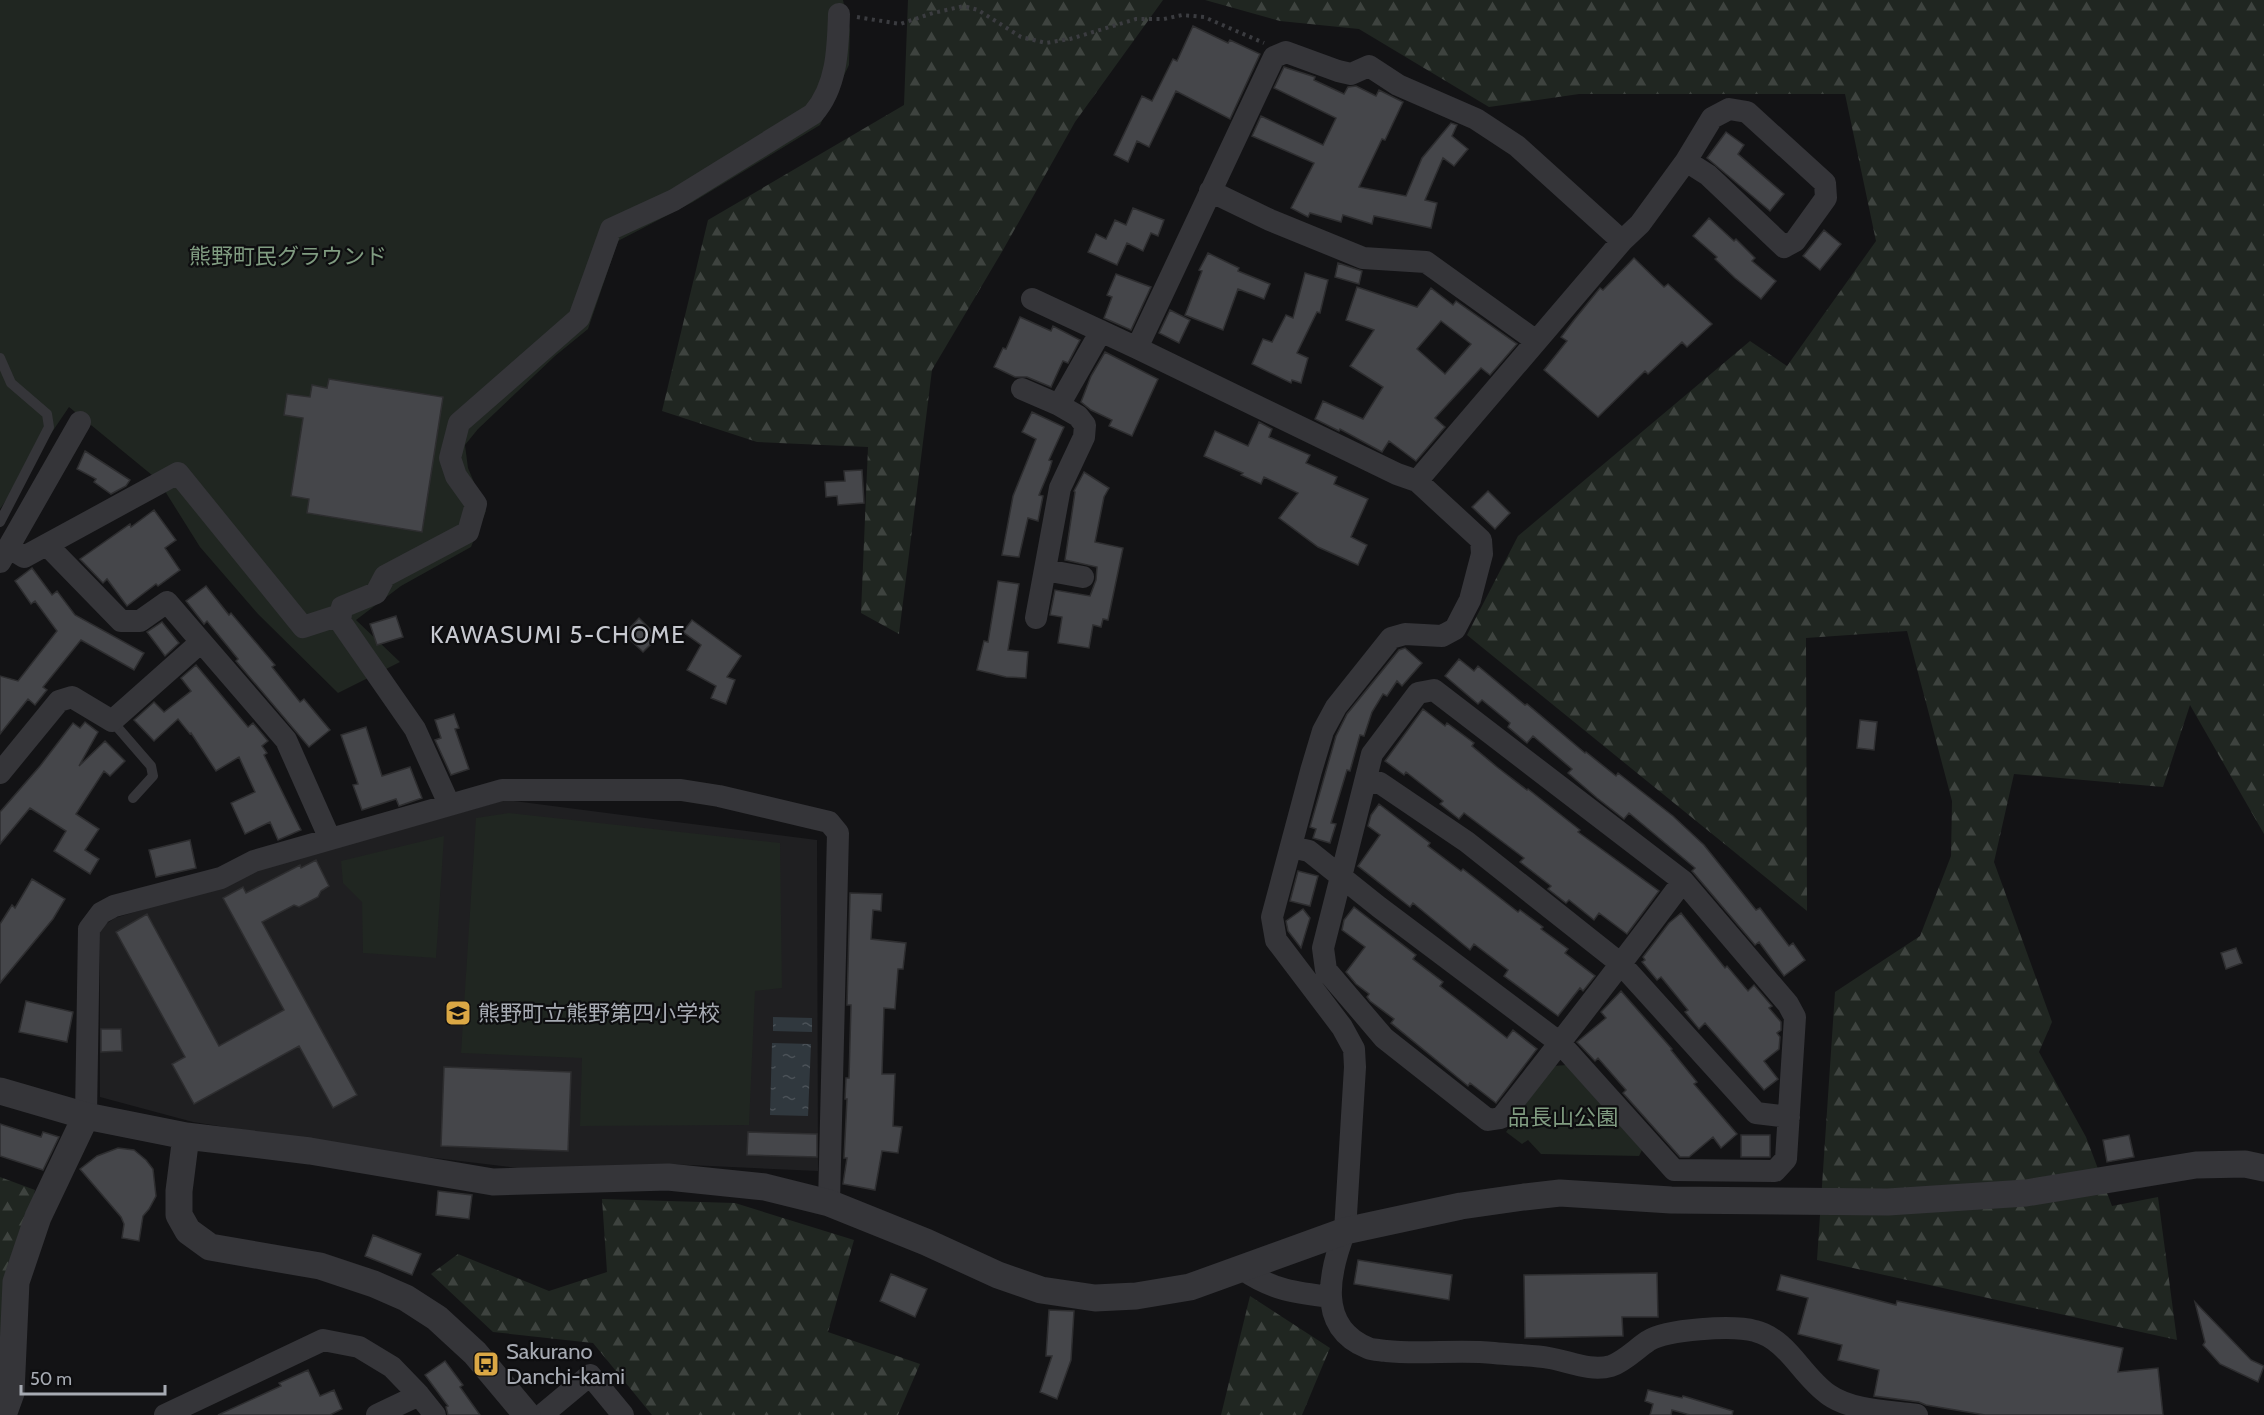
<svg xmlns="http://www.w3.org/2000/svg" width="2264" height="1415" viewBox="0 0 2264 1415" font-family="Cabin,'Noto Sans JP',sans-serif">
  <defs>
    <pattern id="forest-firs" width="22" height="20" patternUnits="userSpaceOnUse" patternTransform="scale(1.5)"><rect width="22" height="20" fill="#202621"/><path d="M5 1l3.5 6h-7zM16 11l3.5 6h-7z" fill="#3e433f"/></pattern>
    <pattern id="water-ripples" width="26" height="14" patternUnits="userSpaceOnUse" patternTransform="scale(1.5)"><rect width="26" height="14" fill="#30383e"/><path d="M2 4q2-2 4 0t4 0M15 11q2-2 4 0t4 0" fill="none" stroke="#4b5258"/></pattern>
  </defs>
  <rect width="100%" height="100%" fill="#131315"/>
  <path fill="#1f1f21" d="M506 800 817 840 818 1171 668 1164 526 1169 402 1154 193 1122 100 1097V928L115 918 214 888 256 870Z"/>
  <path fill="#202621" d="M0 0H843L850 30 849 65 820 125 693 202 618 241 588 329 555 356 478 429 465 445 468 468 486 511 471 547 401 586 356 620 400 662 338 693 258 614 200 547 158 480 69 407 0 509Z
    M509 813 780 843 782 988 755 991 749 1125 580 1126 582 1058 461 1053 476 818Z
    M444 836 436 958 363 953 362 902 343 883 341 861Z
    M1567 1065 1642 1150 1639 1156 1541 1154 1528 1140 1522 1144 1506 1132 1552 1066Z"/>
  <path fill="url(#forest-firs)" d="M908 0H1163L1075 122 1003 250 932 370 899 634 861 613 868 447 757 442 662 411 708 220 904 105Z
    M1205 0H2264V834L2190 705 2163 787 2014 774 1994 862 2052 1022 2039 1052 2086 1137 2112 1206 2158 1197 2177 1340 1817 1260 1835 992 1920 936 1951 856 1952 801 1907 631 1806 638 1807 911 1467 635 1518 536 1750 341 1787 366 1876 241 1845 94H1579L1489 107 1359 29 1280 21Z
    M0 1177 35 1190 0 1360Z
    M602 1199 735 1203 854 1240 828 1332 920 1364 898 1415H652L593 1343 493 1332 431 1274 458 1254 549 1291 607 1272Z
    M1250 1296 1330 1348 1302 1415H1221Z"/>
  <path fill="url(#water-ripples)" d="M773 1017 812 1018V1032L773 1031Z
    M772 1043 811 1044 808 1116 770 1115Z"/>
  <path fill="#45464a" stroke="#2e2e30" stroke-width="1.5" fill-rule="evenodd" d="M1193 26 1228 43 1230 40 1260 54 1230 119 1176 91 1149 147 1137 141 1128 162 1114 155 1142 96 1152 101 1173 59 1177 61Z
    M1284 67 1315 77 1314 80 1344 94 1348 87 1356 86 1376 96 1379 90 1403 102 1385 140 1382 139 1359 187 1406 196 1422 158 1451 123 1457 125 1452 136 1468 149 1454 166 1443 158 1425 200 1437 203 1431 228 1374 216 1372 224 1343 215 1341 222 1310 213 1308 217 1291 208 1314 163 1252 136 1261 116 1323 145 1336 118 1274 88Z
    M1726 132 1744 145 1738 154 1784 194 1770 211 1707 158Z
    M1133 208 1164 220 1158 236 1151 233 1143 251 1127 243 1117 265 1088 252 1096 234 1106 239 1115 220 1126 225Z
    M1709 218 1734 241 1736 239 1755 258 1752 261 1776 281 1761 299 1735 278 1715 259 1717 257 1693 236Z
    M1824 230 1841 244 1820 270 1803 256Z
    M1208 253 1239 268 1238 271 1270 284 1264 299 1238 289 1223 330 1185 315 1202 271 1199 270Z
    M1634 258 1664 287 1668 284 1712 324 1687 347 1682 342 1648 374 1645 371 1598 417 1544 370 1567 341 1561 337 1574 320 1600 288 1603 290Z
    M1338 263 1362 271 1359 284 1335 277Z
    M1305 273 1328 280 1320 313 1317 312 1297 353 1308 358 1301 383 1292 380 1291 383 1252 364 1263 339 1272 342 1286 315 1293 318Z
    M1116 274 1151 287 1131 330 1104 318 1112 297 1107 295Z
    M1357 287 1417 307 1431 288 1453 305 1456 301 1517 344 1490 375 1481 368 1435 418 1445 427 1416 461 1389 441 1382 452 1340 429 1339 431 1315 419 1323 401 1363 419 1383 387 1350 366 1374 330 1346 320ZM1441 321 1471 344 1445 374 1417 349Z
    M1170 310 1190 320 1179 343 1159 333Z
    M1020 317 1051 331 1053 326 1080 340 1068 363 1063 361 1051 387 1027 377H1015L994 367 1003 348 1006 349Z
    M1105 352 1158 379 1132 436 1109 426 1112 420 1091 410 1081 402 1091 376Z
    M329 379 443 397 422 532 307 513 309 499 291 496 303 418 284 415 287 394 310 397 312 385 327 388Z
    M1032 412 1064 427 1049 460 1052 461 1049 471 1039 495 1043 496 1038 521 1028 518 1019 557 1002 555 1013 496 1036 439 1022 432Z
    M1259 422 1272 429 1269 437 1310 455 1306 463 1337 477 1334 484 1368 499 1351 537 1367 545 1358 565 1318 547 1279 518 1298 493 1264 477 1261 484 1241 475 1243 473 1204 456 1215 431 1248 446Z
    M85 451 130 480 126 486 111 494 94 482 96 479 77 469Z
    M862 470 864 503 838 505 837 496 826 497 825 482 845 481 844 471Z
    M1084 472 1109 488 1104 497 1095 542 1123 548 1108 620 1103 619 1101 627 1093 625 1089 648 1058 643 1062 617 1050 615 1055 590 1090 596 1096 580 1097 567 1065 560 1075 492 1074 491Z
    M1488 491 1510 513 1495 529 1472 507Z
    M154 510 176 540 165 548 180 570 158 586 156 584 127 606 107 579 103 583 80 559 130 524 131 527Z
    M32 568 52 595 57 591 75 615 144 653 134 670 81 640 43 687 47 690 35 705 28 699 0 734V676L18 681 57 631 35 601 31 604 15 581Z
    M998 581 1019 584 1008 650 1028 652 1026 678 1006 677 977 670 984 641 988 642Z
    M206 586 229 615 231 613 275 665 272 667 300 702 304 699 330 730 309 747 236 661 238 659 207 621 204 624 186 601Z
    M396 616 403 637 377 645 370 624Z
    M639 618 658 637 643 652 624 634Z
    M692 620 741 656 727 677 735 680 726 704 711 698 716 686 687 670 701 645 683 632Z
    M162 622 179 643 165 656 147 632Z
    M1405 648 1422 663 1402 686 1397 681 1387 696 1383 694 1372 712 1364 736 1360 735 1350 771 1347 770 1331 823 1336 824 1330 843 1313 838 1316 829 1310 827 1336 736 1347 714 1399 650Z
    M1459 659 1474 671 1478 666 1525 705 1527 704 1585 753 1586 752 1616 776 1618 773 1673 816 1704 845 1756 910 1760 908 1789 946 1793 943 1805 960 1784 976 1759 942 1755 945 1692 871 1695 868 1629 813 1624 819 1597 798 1568 773 1572 769 1533 736 1527 743 1508 727 1510 723 1482 700 1478 704 1445 676Z
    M196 665 248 727 253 723 268 741 262 746 267 753 264 755 301 830 278 840 270 822 245 834 231 803 255 792 239 757 216 771 191 733 190 734 178 719 154 741 134 720 154 702 164 712 191 691 181 678Z
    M1423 709 1445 726 1447 723 1474 743 1472 746 1497 767 1527 790 1528 789 1580 830 1578 832 1659 891 1627 934 1599 913 1594 920 1569 900 1566 903 1548 889 1551 886 1520 862 1524 858 1464 813 1459 819 1440 804 1443 801 1406 772 1404 775 1385 761Z
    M454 714 459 728 455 729 469 769 451 775 435 740 441 738 435 720Z
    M1860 720 1877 722 1874 750 1857 748Z
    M85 722 98 732 79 766 105 741 125 761 110 776 104 771 76 814 99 829 85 850 99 859 90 874 54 851 66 831 30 808 0 844V812L40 766 73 723 80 728Z
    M366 727 382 776 410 767 422 798 399 806 396 799 362 810 353 785 358 784 341 735Z
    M1379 804 1430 843 1428 846 1461 871 1463 869 1518 912 1520 910 1543 927 1541 929 1568 949 1565 953 1595 976 1583 991 1580 988 1558 1016 1504 976 1508 970 1474 944 1470 950 1413 903 1410 907 1358 866 1380 835 1368 826 1371 815Z
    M190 840 196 868 156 877 149 850Z
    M316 860 329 886 321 891 318 897 299 907 294 905 262 922 357 1095 333 1108 299 1046 194 1104 172 1064 185 1057 116 932 147 914 219 1046 284 1010 223 898 243 887 246 893 300 865 301 868Z
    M1298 871 1318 876 1310 906 1290 901Z
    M32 879 65 899 53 919 0 983V924L12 905 15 908Z
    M850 893 882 894 881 911 873 910 871 939 906 943 903 969H898L895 1009 884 1008 882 1074H895L893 1126 902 1127 898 1153 882 1151 875 1190 843 1184 847 1158H844L847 1099H845L846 1078H849L851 1005H847Z
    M1354 907 1416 955 1413 959 1443 982 1440 986 1475 1013 1507 1038 1513 1030 1537 1049 1496 1103 1470 1083 1468 1086 1391 1023 1394 1019 1370 1001 1367 997 1369 994 1356 984 1346 972 1365 947 1342 930 1344 920Z
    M1303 909 1310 918 1301 948 1288 931 1286 921Z
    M1681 913 1725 968 1727 966 1748 991 1754 985 1772 1006 1769 1008 1781 1022V1030L1777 1033 1780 1037 1779 1049 1764 1061 1778 1079 1764 1090 1705 1023 1699 1029 1685 1012 1688 1010 1661 977 1657 980 1642 962 1645 960 1643 957 1669 923Z
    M2236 948 2242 963 2226 969 2221 953Z
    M1621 991 1672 1049 1671 1050 1697 1082 1694 1084 1737 1134 1721 1148 1713 1137 1689 1157H1680L1623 1093 1626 1090 1598 1058 1595 1061 1577 1042 1606 1018 1601 1012Z
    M26 1001 73 1012 67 1042 19 1032Z
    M101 1029H121L122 1051 101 1052Z
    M444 1067 571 1072 568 1151 441 1146Z
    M0 1124 41 1137 43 1132 59 1137 43 1170 0 1156Z
    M748 1132 817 1134V1157L747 1155Z
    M1741 1135H1770V1157H1741Z
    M2129 1135 2134 1157 2107 1162 2103 1140Z
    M118 1148 134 1150 146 1160 153 1169 156 1196 149 1209 143 1216 139 1241 122 1238 124 1224 121 1217 80 1169 97 1156Z
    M438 1191 472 1195 469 1219 436 1215Z
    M373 1235 421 1254 412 1275 365 1256Z
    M1358 1260 1452 1275 1449 1300 1354 1284Z
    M1657 1273 1658 1317H1622L1623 1336 1525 1338 1524 1275Z
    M891 1274 927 1289 915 1317 880 1301Z
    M1781 1275 1896 1305 1897 1301 2123 1348 2118 1372 2158 1368 2163 1415H1985L1926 1405 1919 1402 1874 1396 1879 1370 1838 1360 1842 1345 1798 1334 1808 1298 1777 1290Z
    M2195 1302 2251 1360 2264 1366 2258 1382 2220 1364 2203 1345 2205 1342Z
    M1049 1310 1074 1311 1071 1360 1057 1399 1040 1392 1052 1356H1046Z
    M445 1361 463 1385 460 1387 480 1415H448L446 1407 448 1406 425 1375Z
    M308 1370 320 1396 334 1390 342 1409 330 1415H218L281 1386 279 1383Z
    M1648 1390 1682 1398 1683 1396 1733 1411 1732 1415H1690L1672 1410 1671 1415H1650L1653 1404 1645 1401Z"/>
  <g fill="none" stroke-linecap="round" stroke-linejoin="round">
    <path stroke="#3b3c40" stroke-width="4" stroke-dasharray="3 4.5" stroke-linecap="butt" d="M857 17 900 24 933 13 964 6 978 10 1021 37 1046 43 1070 39 1136 19H1164L1182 15 1204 17 1264 43"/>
    <path stroke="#353539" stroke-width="10" d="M0 358 11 383 47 414 49 427 0 522
      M112 721 151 766 153 776 133 798"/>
    <path stroke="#353539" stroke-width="22" d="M1210 191 1270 220 1363 258 1426 262 1536 341
      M1032 299 1137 348 1397 474 1417 481 1481 540 1482 554 1470 600 1455 629 1442 636 1405 634 1391 638 1336 707 1323 731 1311 771 1272 917 1276 940 1342 1027 1354 1049 1355 1067 1345 1231C1329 1272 1316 1327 1368 1348 1373 1350 1380 1350 1386 1351 1422 1355 1458 1349 1494 1353 1512 1355 1531 1355 1549 1358 1569 1361 1590 1372 1611 1366 1625 1361 1636 1349 1648 1341 1667 1329 1733 1325 1755 1331 1788 1339 1802 1377 1829 1395 1852 1411 1889 1411 1917 1415
      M1137 348 1274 57 1286 52 1338 71 1351 74 1369 66 1398 85 1476 119 1517 146 1622 241
      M1022 389 1059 405
      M1417 481 1622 241 1640 224 1686 161 1712 118 1729 109 1747 112 1825 183 1826 198 1795 241 1784 247 1708 175 1686 161
      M47 545 121 621H140L167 602 286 740 330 839
      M8 547 24 557 178 473 303 627 340 615
      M0 562 80 422
      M1045 570 1083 577
      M1036 618 1060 488 1084 437 1085 425 1078 416 1059 405 1101 331
      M0 773 59 701 72 697 112 721 201 642
      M1366 781 1380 783 1467 842 1621 964 1756 1113 1789 1117
      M449 804 415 729 340 621 342 607 376 593 385 576 468 532 476 504 456 476 450 458 459 423 579 318 611 229 674 200 813 114C837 87 838 49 839 14
      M1291 847 1309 851 1379 907 1560 1043 1674 1170 1775 1171 1786 1159 1795 1017 1788 1004 1683 881 1434 690 1418 693 1372 754 1323 948 1326 970 1384 1038 1488 1120 1501 1118C1563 1039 1624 961 1683 881
      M86 1116 89 929 101 913 114 906 221 878 254 861 502 790H681L719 796 829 822 838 833 829 1203
      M1242 1269C1272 1290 1296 1293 1331 1297
      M165 1415 323 1340 359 1347 392 1367 419 1395 435 1415
      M377 1415 419 1395
      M542 1415 590 1375 623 1415"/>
    <path stroke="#353539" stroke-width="27" d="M0 1091 86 1116 186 1136 310 1151 493 1182 668 1177 765 1187 829 1203 926 1242 998 1275 1041 1290 1095 1298 1136 1296 1190 1287 1345 1231 1461 1206 1524 1197 1560 1193 1671 1200 1888 1202 2026 1193 2196 1165 2245 1164 2264 1168
      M186 1136 179 1191V1215L188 1231 210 1247 320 1266 374 1284 406 1298 437 1318 475 1353 527 1415
      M3 1415 11 1393 16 1282 38 1217 86 1116"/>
  </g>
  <defs>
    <g id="school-square" transform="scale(1.35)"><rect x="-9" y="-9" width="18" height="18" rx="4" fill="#dba845" stroke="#0e0e10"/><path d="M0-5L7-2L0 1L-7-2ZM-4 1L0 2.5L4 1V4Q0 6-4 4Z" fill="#111"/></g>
    <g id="bus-square" transform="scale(1.35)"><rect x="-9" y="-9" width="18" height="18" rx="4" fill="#dba845" stroke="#0e0e10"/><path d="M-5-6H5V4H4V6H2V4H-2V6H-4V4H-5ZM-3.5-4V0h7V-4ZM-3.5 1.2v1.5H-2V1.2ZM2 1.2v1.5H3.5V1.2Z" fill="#111"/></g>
  </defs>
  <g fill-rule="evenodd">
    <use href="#school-square" x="458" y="1013"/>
    <use href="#bus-square" x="486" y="1364"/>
  </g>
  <g text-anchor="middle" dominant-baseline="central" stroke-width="4.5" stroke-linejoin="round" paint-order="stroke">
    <g font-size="22" fill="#809c81" stroke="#0e0e10">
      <text x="288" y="256">熊野町民グラウンド</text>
      <text x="1563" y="1117">品長山公園</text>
    </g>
    <g font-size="22" fill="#a7abb3" stroke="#0e0e10" text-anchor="start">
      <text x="478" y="1013">熊野町立熊野第四小学校</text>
      <text x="506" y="1351">Sakurano<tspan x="506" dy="25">Danchi-kami</tspan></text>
    </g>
    <g font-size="24" letter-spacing="1.5" fill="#c7c9d0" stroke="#0e0e10">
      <text x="558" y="634">KAWASUMI 5-CHOME</text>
    </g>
  </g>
  <path d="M21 1385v9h144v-9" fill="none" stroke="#a7abb3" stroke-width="3"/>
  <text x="30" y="1385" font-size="18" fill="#a7abb3" stroke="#0e0e10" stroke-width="4.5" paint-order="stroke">50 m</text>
</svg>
